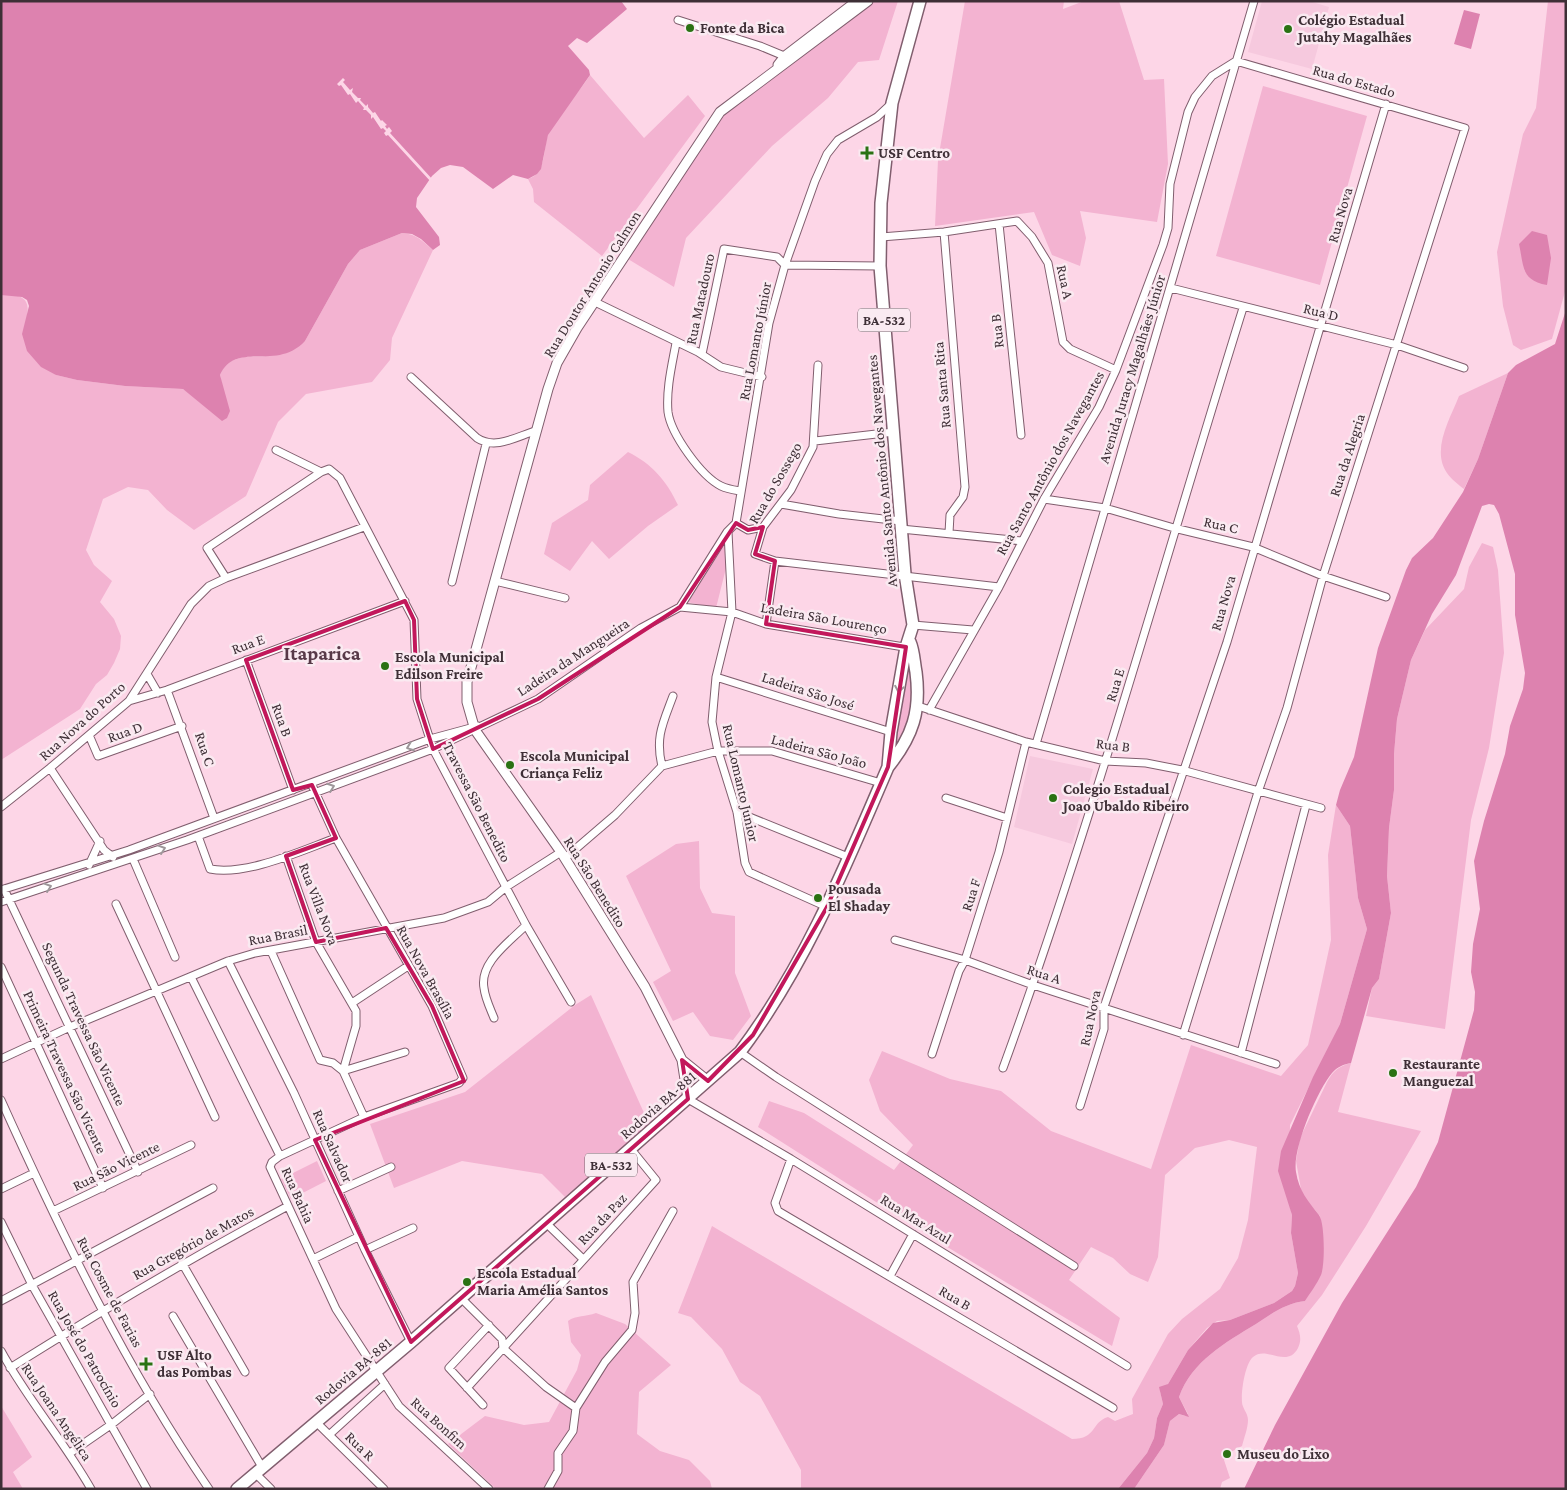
<svg xmlns="http://www.w3.org/2000/svg" width="1567" height="1490" viewBox="0 0 1567 1490" font-family="'Crimson Pro',serif">
  <rect width="100%" height="100%" fill="#fdd6e7"/>
  <path fill="#f6c9de" d="M1262 1H1309L1329 7 1312 69 1248 52Z
    M1030 756 1093 769 1072 844 1014 827Z"/>
  <path fill="#f3b3d1" d="M874 1H898L879 60 858 62 828 98 772 146 686 238 674 287 628 259 720 118Z
    M965 1H1064L1063 9 1084 1H1119L1144 80 1164 79 1168 164 1157 222 1080 211 1086 238 1080 266 1052 255 1034 212 935 226 938 160Z
    M1548 1H1566V288L1552 339 1521 350 1513 345 1503 306 1497 252 1523 134 1536 108Z
    M590 75 644 138 688 95 705 116 602 256 534 202 533 189 528 179C546 174 543 150 548 135 555 117 579 93 590 75Z
    M1263 86 1367 116 1320 285 1216 256Z
    M402 233C417 234 422 241 433 250L392 338 390 360 372 382 306 394 278 422 246 496 194 530 167 510 148 490 128 487 103 499 86 550 94 565 112 581 100 602 114 619 121 636 120 649 114 663 107 675 96 684 80 709 1 760V295C17 294 31 296 27 315L56 375 77 380 125 386 183 389 195 397 222 386 220 375 223 368 231 361 243 357H263L305 341 348 264 360 250Z
    M1508 373 1478 459 1464 489C1459 485 1451 479 1447 473 1431 450 1450 419 1459 396Z
    M628 452C652 464 666 480 678 505L648 526 609 559 592 541 570 571 544 554 552 523 588 500 590 485Z
    M725 541 727 564 716 608 687 602Z
    M1482 543 1493 547 1498 570 1504 653 1489 748 1471 820 1445 1029 1366 1016 1372 988 1379 979 1391 913 1387 876 1389 828 1394 790V754L1397 719 1411 660 1425 630 1464 589 1469 567Z
    M909 658 922 706 889 762Z
    M1336 805 1350 826 1358 898 1367 929 1340 1024 1290 1125 1289 1201 1292 1215 1291 1233 1298 1273 1295 1286 1292 1291 1274 1303 1230 1320 1217 1321 1207 1328 1188 1350 1168 1384 1160 1391 1163 1404 1157 1418 1154 1438 1147 1453 1118 1489H801V1470L760 1396 740 1382 722 1349 691 1317 678 1313 712 1226 1072 1439C1097 1439 1091 1422 1108 1417L1115 1421 1133 1414 1132 1399 1168 1334 1182 1319 1220 1289 1238 1258 1248 1220 1257 1147 1229 1140 1195 1148 1165 1175 1158 1257 1148 1282 1130 1274 1113 1258 1091 1247 1069 1280 1120 1318 1112 1346 939 1242 758 1127 769 1101 804 1113 894 1170 913 1145 880 1111 869 1080 882 1051 950 1079 1001 1091 1051 1131 1151 1169 1191 1045 1281 1076 1308 1045 1331 940 1328 855Z
    M699 841 700 888 712 913 735 916V973L751 1016 733 1040 710 1036 693 1012 673 1021 653 982 671 971 626 876 676 844Z
    M591 995 649 1124 565 1197 542 1174 462 1161 394 1188 370 1124 465 1092 575 1005Z
    M1351 1063 1338 1112 1421 1131 1366 1226 1322 1295 1297 1326C1300 1333 1302 1340 1298 1348 1287 1369 1266 1345 1253 1357 1245 1364 1241 1391 1242 1402 1242 1408 1248 1413 1248 1420 1248 1428 1244 1438 1242 1446L1227 1454 1224 1460 1230 1478 1222 1482 1220 1489H1134L1164 1445 1170 1421 1179 1414 1185 1416 1188 1414 1179 1397C1192 1361 1225 1343 1256 1324 1271 1314 1286 1303 1305 1301L1323 1265V1249L1320 1216 1302 1195 1296 1161 1300 1138 1327 1082C1333 1071 1339 1066 1351 1063Z
    M317 1161 326 1181 291 1199 281 1179Z
    M596 1313 625 1324 671 1365 639 1392 637 1434 660 1451 689 1460 710 1481 712 1489H496L448 1444 485 1416 524 1425 549 1422 577 1370 581 1355 571 1342 568 1321C576 1315 586 1317 596 1313Z
    M1 1406 32 1457 13 1472 23 1489H1Z"/>
  <path fill="#dd82af" d="M1 1H621L627 9 587 43 577 38 568 46 589 70 590 75 548 135 541 169 537 174 528 179 513 175 493 189 463 167 450 165 441 168 432 176 417 198 416 207 439 237 440 245 433 250 421 239 412 234 402 233 360 250 348 264 305 341C276 372 236 340 220 375L230 411 227 418 222 421 183 389 125 386 77 380 56 375 41 367 27 351 22 334 29 306 27 300 22 297 1 295Z
    M1464 10 1480 14 1471 49 1454 44Z
    M1532 231 1547 235 1551 258 1547 285C1521 280 1524 267 1519 244Z
    M1566 310V1489H1244L1275 1425 1342 1303 1416 1187 1438 1142 1474 1010 1475 992 1471 972 1473 944 1480 909 1474 861 1484 821 1505 754 1510 726 1523 689 1525 673 1515 615V574L1499 514 1494 505 1489 504 1482 506 1456 575 1432 614 1411 660 1397 719 1394 754V790L1389 828 1387 876 1391 913 1379 979 1372 988 1351 1063C1344 1064 1337 1067 1332 1073 1317 1091 1292 1149 1296 1172 1299 1191 1308 1201 1319 1215 1325 1223 1325 1266 1321 1275 1317 1284 1310 1293 1305 1301 1286 1303 1271 1314 1256 1324 1225 1343 1192 1361 1179 1397L1189 1417 1179 1414 1170 1421 1164 1445 1134 1489H1118L1147 1453 1154 1438 1157 1418 1163 1404 1159 1387 1168 1384 1188 1350 1213 1323 1230 1320 1274 1303 1292 1291 1295 1286 1298 1273 1291 1233 1292 1215 1278 1171 1281 1151 1313 1077 1340 1024 1367 929 1358 898 1350 826 1336 805 1340 790 1354 757 1378 648 1406 570 1412 558 1433 538 1463 492 1478 459 1508 373 1516 365 1555 344Z"/>
  <path fill="#fdd6e7" d="M343 78 345 80 343 82 350 90 353 88 352 92 358 98H361L360 100 366 106 368 104V107L373 113 375 112 381 121 382 120 387 125 385 126 387 129 389 127 392 131 390 133 433 180 431 182 388 135 386 136 384 133 386 131 383 128 381 129 373 117 371 119V115L366 110H363L364 108 358 101 356 103 350 94 348 95 341 85 339 86 337 84Z"/>
  <g fill="none" stroke-linecap="round" stroke-linejoin="round">
    <g stroke="#805e6e" stroke-width="9">
      <path id="minor" d="M678 20 760 46 789 58
        M999 224 1021 435
        M944 232 965 487 963 497 950 515 949 533
        M881 237 944 232 1017 221 1032 237 1048 263 1063 342 1070 349 1116 370
        M1171 288 1397 345 1464 368
        M595 302 698 352 721 367 762 377
        M676 343C672 365 666 389 668 412 671 434 701 476 721 486 727 489 734 490 740 491
        M702 354 724 249 777 257 785 265 880 266
        M818 365 813 447 791 490 763 527 755 554 775 561 999 587
        M411 377 477 438C495 450 516 437 535 431
        M815 441 894 432
        M276 450 321 472 329 469 340 478 414 620 417 699 433 749 526 925 571 1002
        M1044 499 1105 508 1174 528 1253 547 1323 576 1386 597
        M781 504 839 514 901 521
        M736 523 748 530 763 527
        M901 529 1022 541
        M728 532 732 612 716 677 712 722 718 751 737 812 745 863 749 872 827 907
        M226 578 207 548 321 472
        M495 581 565 598
        M452 582 486 444
        M680 607 727 532 736 523 769 323 785 265 815 181 827 154 838 140 877 117 892 103
        M766 624 775 561
        M913 625 973 630
        M246 660 293 790
        M147 674 158 693
        M716 677 891 732
        M167 690 214 818
        M129 701 167 690 405 601
        M918 706 1026 742 1105 761 1146 763 1182 770 1321 808
        M929 710 999 587 1044 499 1099 407 1116 370 1163 245 1168 228 1170 184 1188 112 1195 97 1212 76 1236 61 1465 128 1323 576 1287 708 1258 792 1183 1035
        M89 735 98 756 182 726
        M1036 744 1254 1
        M662 766C655 737 663 723 673 696
        M50 768 104 850 113 857
        M946 798 1007 818
        M1 807 50 768 129 701 191 604 209 586 226 578 364 527
        M737 812 848 857
        M198 836 210 869C247 876 300 851 336 838
        M286 856 316 942 356 1011V1026L343 1071 364 1117
        M565 858 615 815 662 766 718 751H772L881 783
        M133 859 175 957
        M89 865 100 841
        M4 889 138 1172
        M1 890 129 850 430 739 478 726
        M1 902 187 840 433 749 538 699 641 628 680 607 732 612 766 624 910 648
        M116 904 215 1117
        M895 940 965 960 1033 985 1276 1064
        M271 951 320 1060 333 1063 343 1071 405 1052
        M228 961 294 1093 365 1250 411 1342
        M1 967 103 1188
        M191 977 280 1156 272 1162 270 1167 336 1309 399 1406 489 1489
        M352 1003 408 966
        M494 1018C490 1008 485 998 484 988 479 962 511 941 526 925
        M740 1052 776 1077 1074 1266
        M1241 1053 1306 805
        M932 1054 959 971 965 960 999 852 1026 742
        M1 1059 70 1027 228 961 255 953 444 918 488 902 506 887 561 852
        M1003 1068C1094 818 1164 561 1243 308
        M688 1099 791 1159 1127 1366
        M1 1100C61 1233 126 1368 209 1489
        M1080 1106 1104 1029V1007L1227 642 1386 104
        M280 1156 364 1117 459 1083 463 1078 432 1006 336 838 312 785
        M791 1159 775 1203 778 1211 1113 1408
        M1 1189 34 1173
        M338 1191 391 1167
        M53 1211 191 1145
        M1 1222 32 1285 147 1489
        M546 1223 583 1259
        M365 1250 413 1228
        M313 1259 358 1237
        M182 1263 245 1372
        M890 1276 913 1234
        M461 1298 502 1339 503 1348 546 1387 576 1408
        M1 1301 213 1188
        M173 1316 262 1467
        M1 1351C27 1399 64 1441 91 1489
        M10 1368C101 1311 193 1257 288 1206
        M467 1388 656 1180 630 1148
        M483 1405 449 1368 489 1325
        M316 1422 384 1489
        M329 1435 385 1384
        M70 1453 112 1424 150 1394
        M255 1473 271 1489
        M548 1489 558 1471V1453L573 1431 576 1408 605 1362 632 1330 635 1313 633 1282 673 1211"/>
    </g>
    <g stroke="#805e6e" stroke-width="11">
      <path id="tertiary" d="M778 65 785 56 857 1
        M682 1060 708 1081
        M688 1099 682 1060 645 987 561 852 475 730 467 702V682L548 389 557 363 577 328 720 112 868 1"/>
    </g>
    <g stroke="#805e6e" stroke-width="14">
      <path id="primary" d="M888 767 891 732 906 647 913 625 905 574 880 266 881 203 892 103 920 1
        M237 1489 411 1342 740 1052C805 966 846 865 888 767 913 736 921 711 916 672 914 662 914 651 910 642"/>
    </g>
    <use href="#minor" stroke="#fff" stroke-width="7"/>
    <use href="#tertiary" stroke="#fff" stroke-width="9"/>
    <use href="#primary" stroke="#fff" stroke-width="11"/>
  </g>
  <defs><path id="oneway-chevron" d="M-2-3.5L2.5 0L-2 3.5" fill="none" stroke-width="1.6" stroke-linecap="round" stroke-linejoin="round" transform="scale(1.25)"/></defs>
  <g stroke="#9e979a">
    <use href="#oneway-chevron" transform="translate(899 689) rotate(100)"/>
    <use href="#oneway-chevron" transform="translate(410 747) rotate(159)"/>
    <use href="#oneway-chevron" transform="translate(331 787) rotate(-20)"/>
    <use href="#oneway-chevron" transform="translate(162 849) rotate(-19)"/>
    <use href="#oneway-chevron" transform="translate(48 887) rotate(-19)"/>
  </g>
  <path fill="none" stroke="#c2185b" stroke-width="4" stroke-linejoin="round" d="M736 523 748 530 763 527 755 554 775 561 766 624 906 647 888 767 827 907 753 1035 708 1081 682 1060 688 1099 411 1342 315 1140 464 1081 432 1006 386 928 316 942 286 856 336 838 312 785 293 790 246 660 405 601 414 620 417 699 433 749 538 699 680 607Z"/>
  <g fill="#2a7213" stroke="#faeaf1" stroke-width="2">
    <circle cx="690" cy="28" r="5"/>
    <circle cx="1288" cy="29" r="5"/>
    <path d="M864.5 145.5h5v5h5v5h-5v5h-5v-5h-5v-5h5z"/>
    <circle cx="385" cy="666" r="5"/>
    <circle cx="510" cy="765" r="5"/>
    <circle cx="1053" cy="798" r="5"/>
    <circle cx="818" cy="898" r="5"/>
    <circle cx="1393" cy="1073" r="5"/>
    <circle cx="467" cy="1282" r="5"/>
    <path d="M143.5 1356.5h5v5h5v5h-5v5h-5v-5h-5v-5h5z"/>
    <circle cx="1227" cy="1454" r="5"/>
  </g>
  <g text-anchor="middle" dominant-baseline="central" stroke-width="5" stroke-linejoin="round" paint-order="stroke">
    <g fill="#faeaf1" stroke="#76676e" stroke-width="1">
      <rect x="858" y="308.5" width="52" height="23" rx="4"/>
      <rect x="585" y="1153.5" width="52" height="23" rx="4"/>
    </g>
    <g font-size="14" font-weight="bold" fill="#3e2f36">
      <text x="884" y="320">BA-532</text>
      <text x="611" y="1165">BA-532</text>
    </g>
    <g font-size="15" font-weight="bold" fill="#3e2f36" stroke="#faeaf1" text-anchor="start">
      <text x="1298" y="20">Colégio Estadual<tspan x="1298" dy="17">Jutahy Magalhães</tspan></text>
      <text x="700" y="28">Fonte da Bica</text>
      <text x="878" y="153">USF Centro</text>
      <text x="395" y="657">Escola Municipal<tspan x="395" dy="17">Edilson Freire</tspan></text>
      <text x="520" y="756">Escola Municipal<tspan x="520" dy="17">Criança Feliz</tspan></text>
      <text x="1063" y="789">Colegio Estadual<tspan x="1063" dy="17">Joao Ubaldo Ribeiro</tspan></text>
      <text x="828" y="889">Pousada<tspan x="828" dy="17">El Shaday</tspan></text>
      <text x="1403" y="1064">Restaurante<tspan x="1403" dy="17">Manguezal</tspan></text>
      <text x="477" y="1273">Escola Estadual<tspan x="477" dy="17">Maria Amélia Santos</tspan></text>
      <text x="157" y="1355">USF Alto<tspan x="157" dy="17">das Pombas</tspan></text>
      <text x="1237" y="1454">Museu do Lixo</text>
    </g>
    <g font-size="15" fill="#3e2f36" stroke="#faeaf1">
      <text transform="translate(1354 81) rotate(16)">Rua do Estado</text>
      <text transform="translate(1340 215) rotate(-74)">Rua Nova</text>
      <text transform="translate(1065 282) rotate(78)">Rua A</text>
      <text transform="translate(592 284) rotate(-58)">Rua Doutor Antonio Calmon</text>
      <text transform="translate(700 299) rotate(-78)">Rua Matadouro</text>
      <text transform="translate(1321 312) rotate(14)">Rua D</text>
      <text transform="translate(997 331) rotate(-96)">Rua B</text>
      <text transform="translate(755 341) rotate(-79)">Rua Lomanto Júnior</text>
      <text transform="translate(1132 369) rotate(-73)">Avenida Juracy Magalhães Júnior</text>
      <text transform="translate(942 385) rotate(-95)">Rua Santa Rita</text>
      <text transform="translate(1347 455) rotate(-72)">Rua da Alegria</text>
      <text transform="translate(1050 463) rotate(-61)">Rua Santo Antônio dos Navegantes</text>
      <text transform="translate(882 471) rotate(-95)">Avenida Santo Antônio dos Navegantes</text>
      <text transform="translate(775 483) rotate(-60)">Rua do Sossego</text>
      <text transform="translate(1221 525) rotate(13)">Rua C</text>
      <text transform="translate(1223 603) rotate(-74)">Rua Nova</text>
      <text transform="translate(824 618) rotate(10)">Ladeira São Lourenço</text>
      <text transform="translate(248 644) rotate(-20)">Rua E</text>
      <text transform="translate(573 657) rotate(-33)">Ladeira da Mangueira</text>
      <text transform="translate(1115 685) rotate(-73)">Rua E</text>
      <text transform="translate(808 691) rotate(18)">Ladeira São José</text>
      <text transform="translate(282 720) rotate(70)">Rua B</text>
      <text transform="translate(82 721) rotate(-42)">Rua Nova do Porto</text>
      <text transform="translate(125 732) rotate(-20)">Rua D</text>
      <text transform="translate(1113 745) rotate(7)">Rua B</text>
      <text transform="translate(205 749) rotate(71)">Rua C</text>
      <text transform="translate(819 751) rotate(15)">Ladeira São João</text>
      <text transform="translate(741 783) rotate(77)">Rua Lomanto Junior</text>
      <text transform="translate(477 802) rotate(63)">Travessa São Benedito</text>
      <text transform="translate(595 882) rotate(58)">Rua São Benedito</text>
      <text transform="translate(971 895) rotate(-72)">Rua F</text>
      <text transform="translate(319 904) rotate(69)">Rua Villa Nova</text>
      <text transform="translate(278 935) rotate(-11)">Rua Brasil</text>
      <text transform="translate(426 972) rotate(61)">Rua Nova Brasília</text>
      <text transform="translate(1044 974) rotate(18)">Rua A</text>
      <text transform="translate(1090 1018) rotate(-78)">Rua Nova</text>
      <text transform="translate(84 1024) rotate(65)">Segunda Travessa São Vicente</text>
      <text transform="translate(65 1072) rotate(65)">Primeira Travessa São Vicente</text>
      <text transform="translate(658 1105) rotate(-41)">Rodovia BA-881</text>
      <text transform="translate(333 1146) rotate(66)">Rua Salvador</text>
      <text transform="translate(116 1166) rotate(-26)">Rua São Vicente</text>
      <text transform="translate(298 1195) rotate(66)">Rua Bahia</text>
      <text transform="translate(602 1219) rotate(-47)">Rua da Paz</text>
      <text transform="translate(916 1219) rotate(32)">Rua Mar Azul</text>
      <text transform="translate(193 1243) rotate(-29)">Rua Gregório de Matos</text>
      <text transform="translate(110 1292) rotate(62)">Rua Cosme de Farias</text>
      <text transform="translate(955 1298) rotate(31)">Rua B</text>
      <text transform="translate(85 1349) rotate(60)">Rua José do Patrocínio</text>
      <text transform="translate(353 1371) rotate(-40)">Rodovia BA-881</text>
      <text transform="translate(57 1412) rotate(56)">Rua Joana Angélica</text>
      <text transform="translate(439 1423) rotate(42)">Rua Bonfim</text>
      <text transform="translate(360 1446) rotate(44)">Rua R</text>
    </g>
    <g font-size="20" font-weight="bold" fill="#583948" stroke="#faeaf1">
      <text x="322" y="653">Itaparica</text>
    </g>
  </g>
  <rect width="1567" height="1490" fill="none" stroke="#3e2f36" stroke-width="5"/>
</svg>
